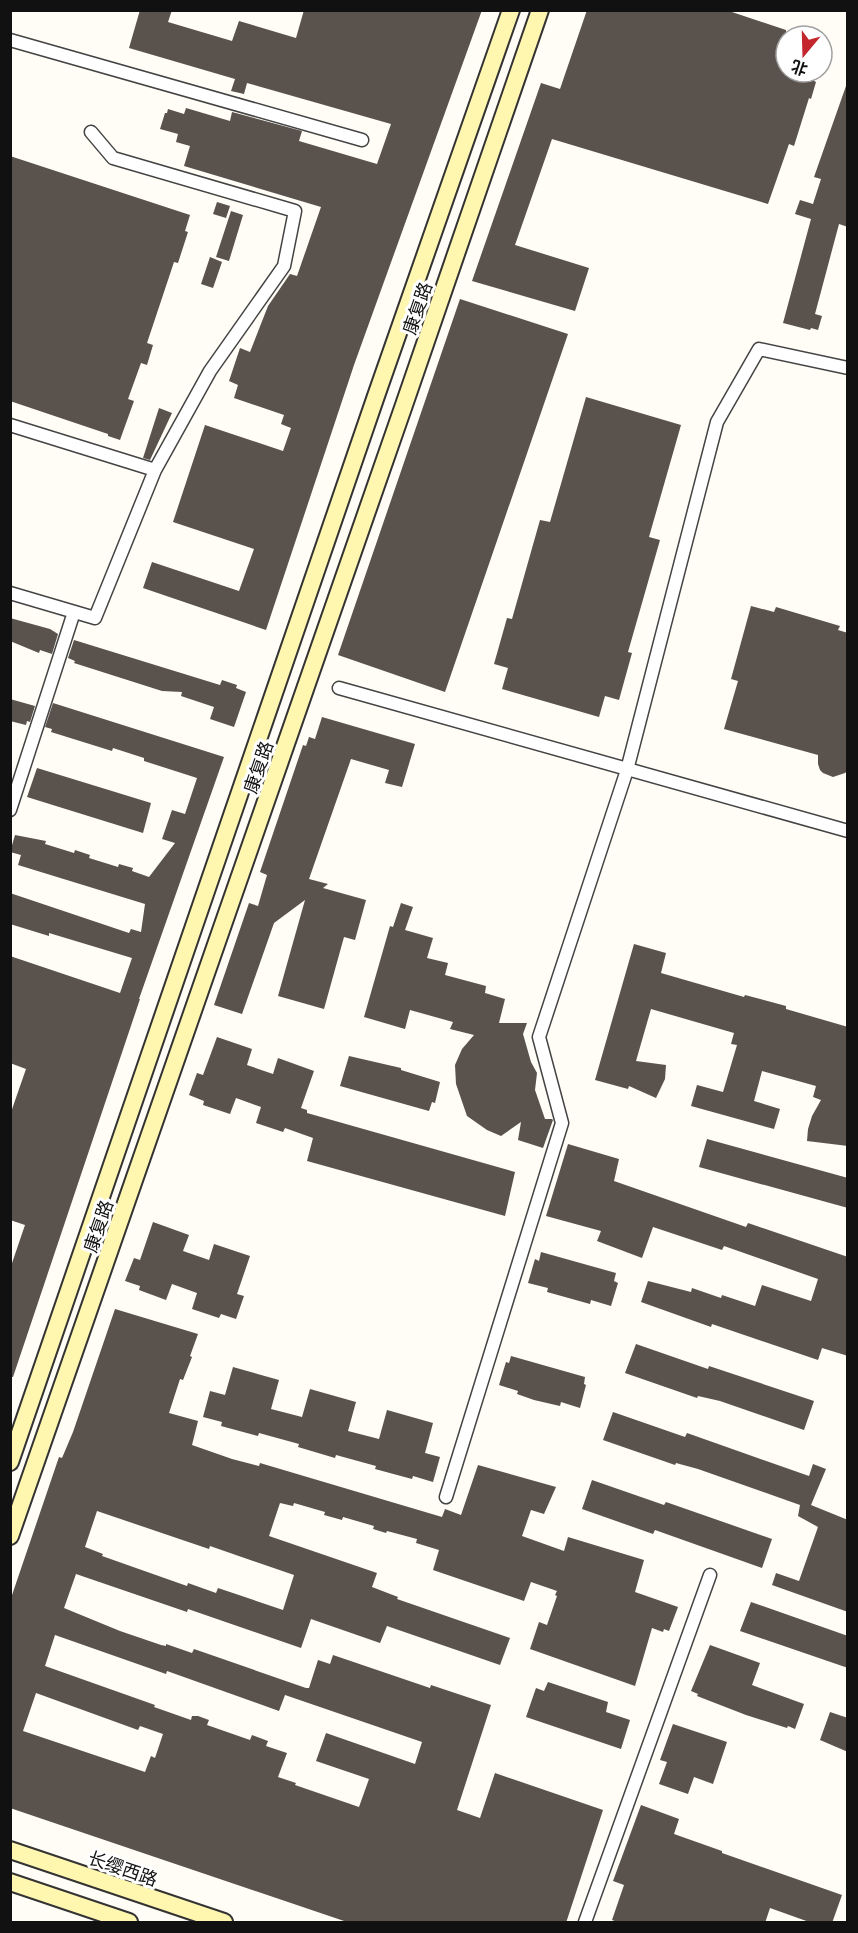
<svg xmlns="http://www.w3.org/2000/svg" width="858" height="1933" viewBox="0 0 858 1933" font-family="'Playfair Display','Noto Sans SC',serif">
  <rect width="100%" height="100%" fill="#fffdf5"/>
  <path fill="#5a524d" fill-rule="evenodd" d="M140 10H172L168 22 232 41 239 21 296 38 304 10H482L354 365 266 630 143 588 152 562 239 591 254 549 173 522 205 425 283 451 291 428 281 424 284 415 234 398 238 385 229 381 240 348 250 352 268 306 290 274 297 276 321 207 184 166 190 146 176 142 178 134 160 129 165 113H167L168 109 184 114 186 108 230 121 232 112 302 131 299 141 377 164 391 124 247 83 244 94 231 91 235 79 129 48Z
    M587 10H726L786 30V72H817L814 81 816 82 811 99 809 98 794 146 789 144 768 204 552 139 515 245 589 268 575 311 472 281 541 83 560 89Z
    M846 86 848 87V227L839 224 815 314 822 316 818 330 811 328 810 330 783 323 811 219 795 214 800 200 813 204 821 179 814 177Z
    M10 156 190 215 185 231 188 232 178 263 174 262 147 343 153 345 147 365 141 363 128 399 134 401 120 440 108 436V434L10 401Z
    M217 202 230 206 226 218 213 214Z
    M231 211 243 215 229 261 216 257Z
    M210 257 222 262 213 288 201 284Z
    M460 299 568 334 445 692 338 655Z
    M586 397 681 425 649 537 660 540 628 652 632 653 619 700 605 696 599 717 502 689 508 668 494 664 507 618 512 619 540 520 550 522Z
    M159 408 172 413 150 460 143 458Z
    M751 606 774 612 776 607 840 626 838 630 848 633V770L845 773 833 777 823 773 820 770 818 764V755L724 729 738 681 731 679Z
    M10 618 50 629 58 634 52 654 40 650 39 653 10 641Z
    M74 640 220 685 222 680 237 685 236 688 246 692 234 727 210 719 214 707 181 696 182 692 162 691 74 663 75 661 68 658Z
    M10 699 35 706 30 722 27 721 26 725 10 721Z
    M53 703 224 757 139 999H140L13 1377H10V1269L25 1225 10 1220V1115L26 1069 10 1063V956L120 993 132 958 49 933V936L10 924V893L129 933 131 929 141 932 145 904 18 865 21 855 10 852 15 835 46 841 45 844 74 853 75 850 90 855 89 858 118 867 119 864 133 868 132 871 149 877 175 843 162 839 172 810 185 814 197 778 144 761V758L113 748 112 751 51 732 52 729 45 727Z
    M322 717 415 744 402 787 385 783 389 770 351 759 309 879 328 884 323 888 366 900 355 940 344 937 324 1009 278 996 305 900 274 923 242 1014 214 1005 249 903 258 906 267 875 260 872 303 745 306 746 309 737 315 739Z
    M37 768 151 803 143 833 27 797Z
    M401 903 413 907 405 930 433 938 427 958 448 963 445 975 486 986 485 993 505 999 499 1023H527L523 1034 531 1062 537 1073 535 1090 545 1119H552L553 1120 543 1148 518 1140 521 1122 501 1136 487 1130 467 1116 456 1084 455 1065 462 1049 474 1035 450 1029 453 1022 410 1010 405 1029 364 1017 390 926 393 927Z
    M634 944 666 953 661 973 744 997 745 995 786 1006V1009L848 1027V1146L807 1141 808 1129 812 1116 821 1100 813 1097 816 1086 762 1071 754 1101 780 1109 774 1129 691 1106 697 1085 723 1092 737 1045 731 1044 734 1033 651 1009 636 1061 666 1065 665 1079 656 1098 629 1086 628 1089 595 1080Z
    M217 1037 252 1049 247 1065 273 1074 278 1058 314 1071 301 1108 307 1110V1113L515 1172 505 1216 307 1161 313 1138 285 1128 283 1132 256 1123 261 1107 236 1098 230 1114 203 1105 204 1101 189 1095 197 1073 203 1075Z
    M349 1056 401 1068V1070L440 1082 435 1103 432 1102 429 1111 340 1086Z
    M707 1139 848 1178V1208L699 1167Z
    M568 1144 619 1159 614 1181 746 1227 748 1223 848 1257V1356L822 1348 818 1360 712 1324 711 1327 641 1302 648 1281 691 1292 692 1288 721 1298 722 1295 755 1306 762 1285 811 1301 818 1279 724 1246 722 1250 653 1227 642 1258 597 1241 601 1231 546 1216Z
    M153 1222 189 1235 183 1251 209 1260 214 1244 250 1256 237 1294 244 1296 236 1319 221 1314 219 1318 192 1309 197 1293 172 1284 166 1300 139 1290 140 1286 125 1281 134 1258 140 1260Z
    M541 1252 616 1273 614 1281 618 1283 611 1306 591 1300 590 1304 547 1292 548 1288 528 1283 535 1259 539 1261Z
    M115 1309 198 1334 190 1356 192 1357 183 1380 180 1379 169 1413 198 1421 192 1445 232 1459 259 1466 260 1463 442 1517 445 1509 461 1515 478 1465 556 1487 544 1514 531 1510 522 1536 564 1551 568 1537 644 1560 635 1592 678 1607 669 1631 664 1629 663 1632 652 1628 635 1686 530 1649 539 1622 547 1625 557 1596 555 1595 557 1591 531 1582 524 1601 433 1570 439 1550 416 1543 417 1539 387 1531 386 1533 373 1529 374 1526 343 1517 342 1520 324 1515 325 1512 294 1503 293 1506 280 1503 269 1536 377 1573 372 1587 398 1597 397 1599 510 1638 500 1665 387 1626 380 1643 311 1619 301 1648 188 1609 187 1612 76 1574 64 1608 120 1631 161 1645 166 1646V1644L192 1653 194 1649 306 1688H309L318 1660 330 1664 333 1655 430 1688 431 1685 491 1705 457 1810 480 1818 495 1773 603 1810 566 1923H350L10 1808V1601L59 1457 62 1458 73 1432ZM97 1511 209 1549 210 1546 294 1575 283 1610 218 1588 216 1593 188 1583 187 1586 102 1556 103 1554 85 1547ZM55 1635 166 1674 167 1671 279 1711 285 1695 422 1742 415 1764 326 1733 316 1761 369 1779 359 1807 295 1785 296 1783 278 1777 287 1753 266 1746 268 1741 252 1735 250 1740 207 1725 209 1720 198 1716H192L191 1720 154 1707 155 1705 45 1666ZM36 1693 138 1730 140 1726 163 1734 155 1758 151 1756 145 1772 23 1731Z
    M636 1344 708 1369 709 1366 814 1401 804 1430 720 1401 698 1396 697 1398 625 1373Z
    M511 1356 585 1377 584 1384 586 1385 580 1408 561 1402 560 1406 534 1400 517 1394 518 1391 499 1385 506 1362 509 1363Z
    M233 1367 279 1380 271 1409 302 1417 310 1389 356 1402 348 1431 379 1439 387 1410 433 1423 425 1453 440 1457 433 1482 413 1476 412 1479 375 1469 376 1466 336 1455 335 1458 298 1447 299 1444 259 1433 258 1436 221 1426 222 1422 203 1417 210 1391 225 1395Z
    M613 1412 685 1437 687 1433 809 1476 813 1464 826 1469 811 1505 848 1520V1612L772 1585 776 1573 799 1581 818 1527 798 1516 800 1505 698 1469 676 1463 675 1465 603 1440Z
    M592 1480 664 1505 666 1502 772 1539 762 1568 655 1530 653 1534 582 1509Z
    M751 1602 848 1636V1668L740 1631Z
    M710 1645 760 1663 752 1685 804 1704 795 1729 788 1726 787 1728 746 1715 697 1696 698 1694 691 1691Z
    M548 1682 608 1702 606 1712 630 1720 621 1749 526 1717 536 1688 544 1691Z
    M830 1712 848 1718V1752L820 1740Z
    M673 1724 727 1742 713 1784 694 1777 688 1794 659 1784 667 1762 660 1760Z
    M641 1805 679 1819 674 1834 722 1851V1853L842 1895 832 1923H812L770 1908 765 1923H620L612 1920 624 1885 613 1881Z"/>
  <g fill="none" stroke-linecap="round" stroke-linejoin="round">
    <g stroke="#444" stroke-width="15">
      <path id="minor" d="M10 40 362 140
        M10 425 155 470 210 371 284 266 295 211 113 158 91 132
        M10 593 95 618 155 470
        M339 688 848 831
        M10 810 74 612
        M446 1497 562 1123 539 1037 627 770 717 422 759 349 848 368
        M585 1922 710 1575"/>
    </g>
    <g stroke="#333" stroke-width="20">
      <path id="secondary" d="M10 1462 376 396 511 10
        M10 1536 404 405 540 10
        M10 1850 224 1922
        M10 1882 129 1922"/>
    </g>
    <use href="#minor" stroke="#fff" stroke-width="12"/>
    <use href="#secondary" stroke="#fff6b0" stroke-width="16"/>
  </g>
  <g text-anchor="middle" dominant-baseline="central" stroke-width="6" stroke-linejoin="round" paint-order="stroke">
    <g font-size="18" fill="#111" stroke="#fff">
      <text transform="translate(417 308) rotate(-71)">康复路</text>
      <text transform="translate(258 767) rotate(-71)">康复路</text>
      <text transform="translate(98 1226) rotate(-71)">康复路</text>
      <text transform="translate(123 1868) rotate(19)">长缨西路</text>
    </g>
  </g>
  <rect width="858" height="1933" fill="none" stroke="#111111" stroke-width="24"/>
  <g transform="translate(804 54) rotate(199)"><circle r="28" fill="#ffffff" stroke="#a0a0a0" stroke-width="1.5"/>
  <path d="M0-4.5L10 22L0 15L-10 22Z" fill="#c4262e"/>
  <text y="-9" font-size="16" font-weight="bold" text-anchor="middle" fill="#111111">北</text>
  </g>
</svg>
